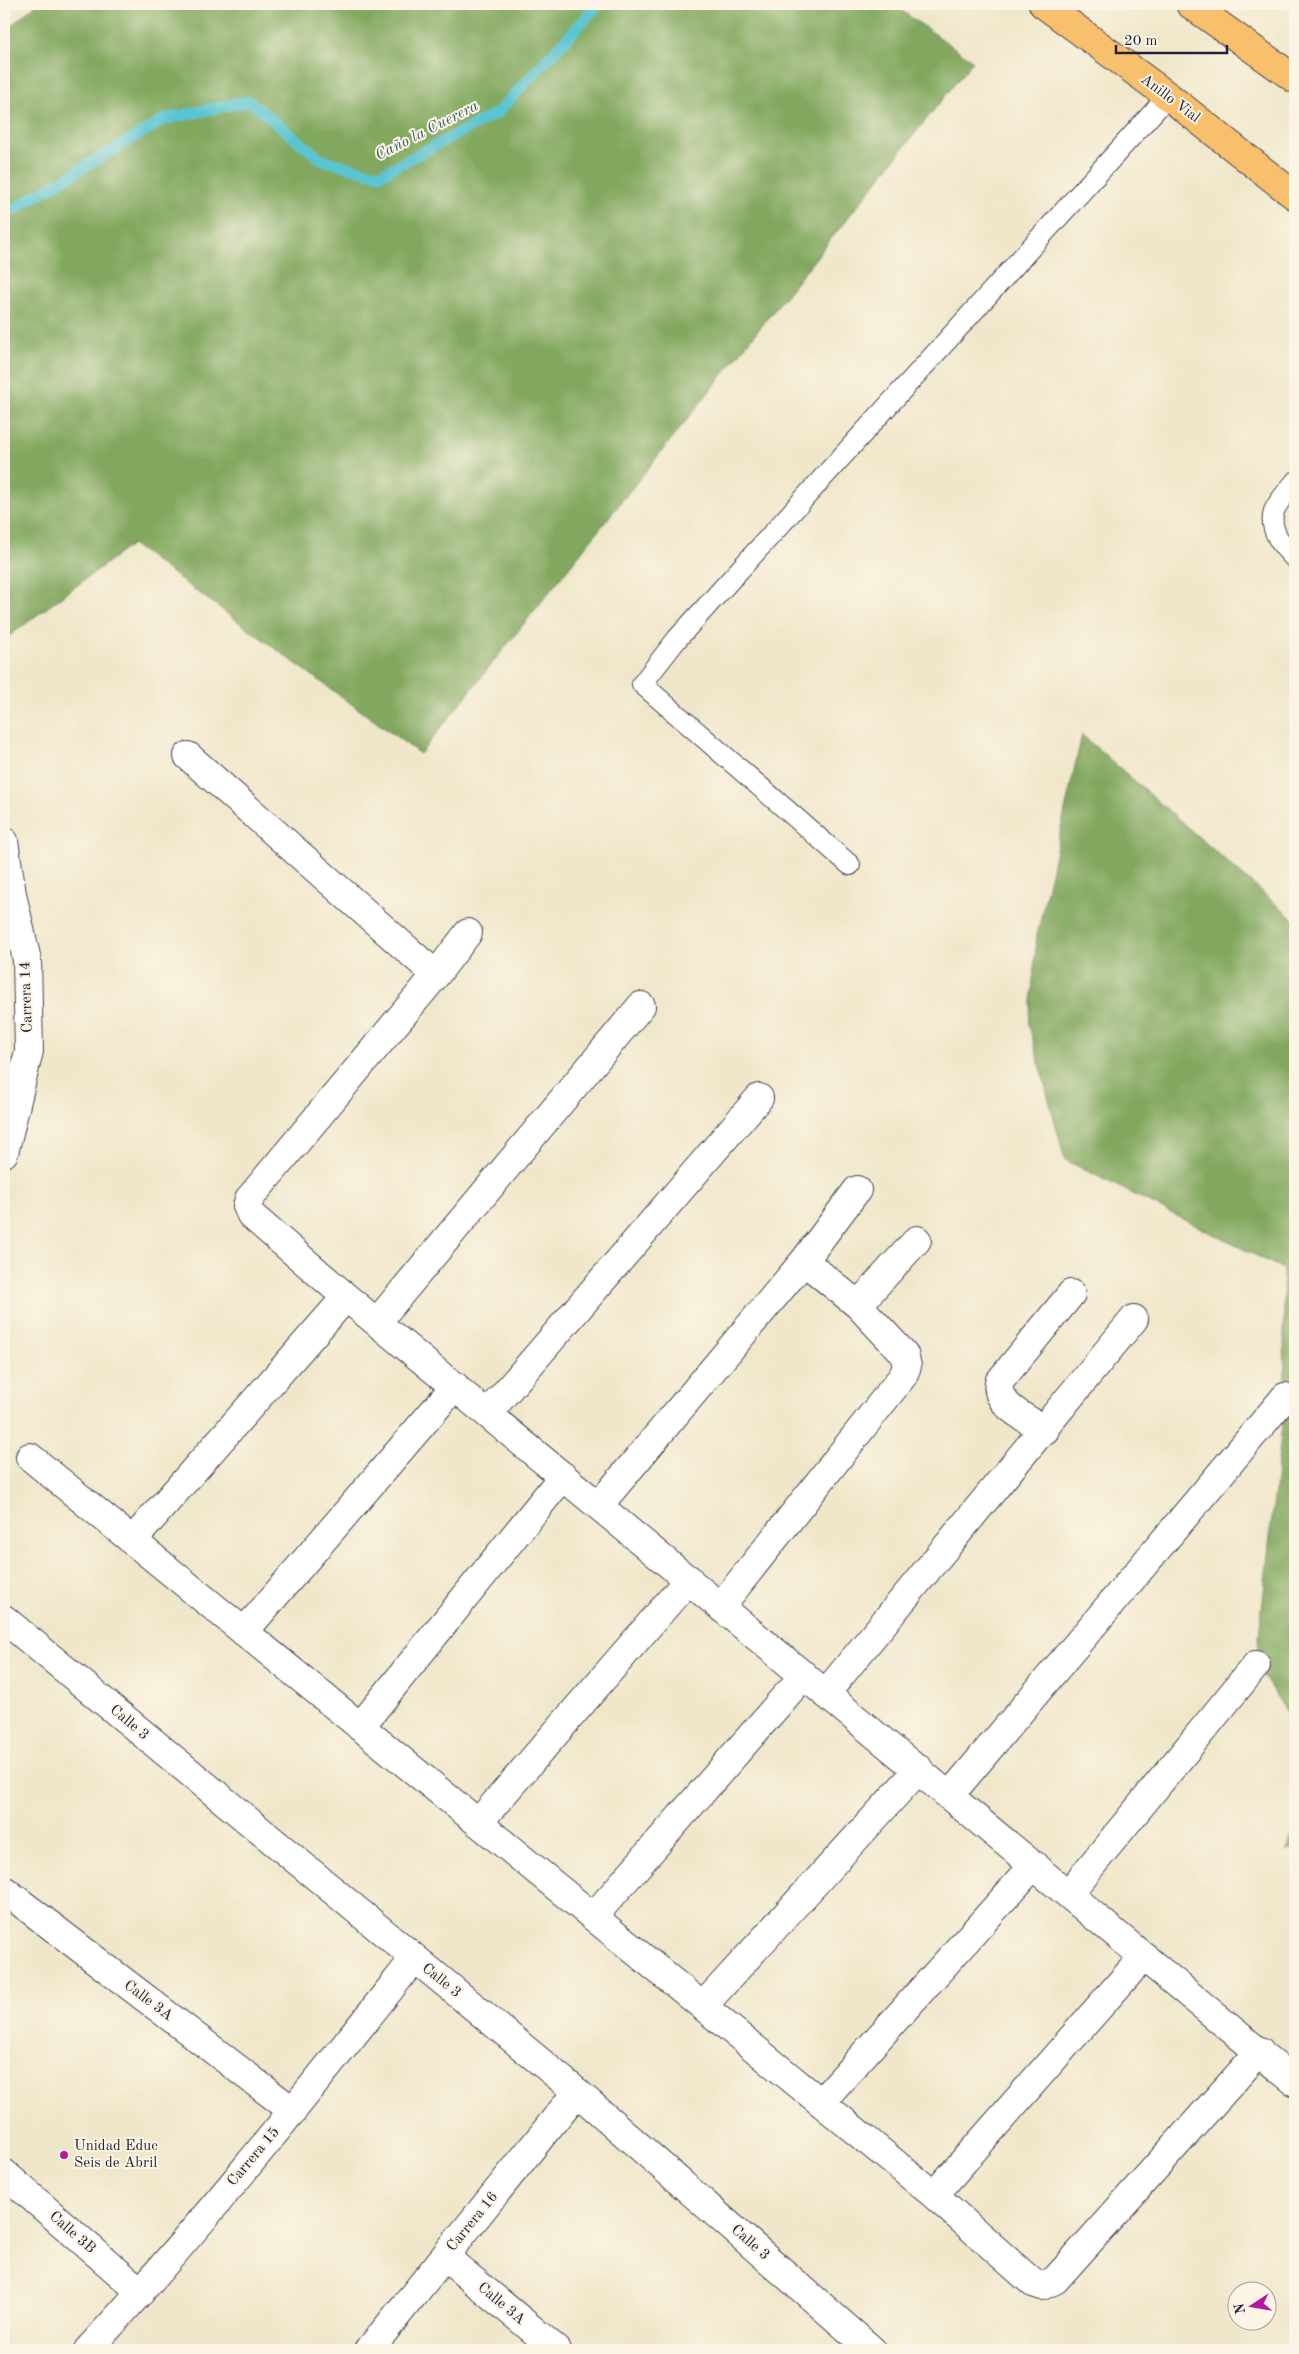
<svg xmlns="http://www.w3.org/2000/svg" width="1299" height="2354" viewBox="0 0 1299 2354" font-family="'Old Standard TT',serif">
  <rect width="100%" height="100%" fill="#fcf5e5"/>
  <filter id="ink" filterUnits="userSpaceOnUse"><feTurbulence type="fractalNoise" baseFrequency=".02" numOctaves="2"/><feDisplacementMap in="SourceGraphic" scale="10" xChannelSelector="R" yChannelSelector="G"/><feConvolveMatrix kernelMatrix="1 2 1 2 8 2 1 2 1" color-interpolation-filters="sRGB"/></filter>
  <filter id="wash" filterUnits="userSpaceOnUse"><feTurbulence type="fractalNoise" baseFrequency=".0096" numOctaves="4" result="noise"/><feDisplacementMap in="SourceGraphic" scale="20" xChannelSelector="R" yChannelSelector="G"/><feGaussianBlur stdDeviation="1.12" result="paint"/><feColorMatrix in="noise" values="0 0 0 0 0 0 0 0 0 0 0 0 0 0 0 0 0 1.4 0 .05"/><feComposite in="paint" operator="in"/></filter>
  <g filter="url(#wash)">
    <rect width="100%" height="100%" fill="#f0e7ca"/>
    <path fill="#82a85e" stroke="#52654c" d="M37 4H892L973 61 420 754 132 544 4 640V31Z
      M1082 735 1295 921V1725L1256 1665 1285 1397 1283 1269 1065 1160 1029 1025 1037 935Z
      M1295 1828V1848L1286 1852Z"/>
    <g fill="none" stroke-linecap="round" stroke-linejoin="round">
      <path stroke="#59c5d3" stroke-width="11" d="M4 215 165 119 249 101 322 160 379 175 497 113 599 4"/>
    </g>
  </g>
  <g filter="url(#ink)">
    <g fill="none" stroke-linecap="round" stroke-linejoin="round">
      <g stroke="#414050" stroke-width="22">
        <path id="service" d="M1295 482C1289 490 1278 501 1274 511 1268 530 1283 547 1295 559
          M850 865 642 684 677 639 1168 96"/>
      </g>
      <g stroke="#414050" stroke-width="30">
        <path id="minor" d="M188 756 436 975
          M4 841 12 894 27 960 29 1051 4 1153
          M468 933 436 975 249 1199 247 1206 251 1215 346 1297 1295 2082
          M858 1305 917 1240
          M377 1322 641 1006
          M488 1413 759 1098
          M1045 1430C1028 1419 994 1405 999 1382L1071 1294
          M30 1457 934 2195 1033 2283 1042 2286 1055 2280 1260 2051
          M599 1505 804 1261 857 1190
          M132 1541 346 1297
          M721 1606 903 1376 907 1366 904 1354 858 1305 804 1261
          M4 1619 577 2092 872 2350
          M244 1632 455 1386
          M826 1693 1134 1319
          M360 1727 563 1476
          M950 1795 1285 1397
          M478 1823 689 1579
          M4 1890 293 2111
          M1069 1893 1256 1665
          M593 1917 804 1675
          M703 2006 919 1769
          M821 2102 1034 1865
          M4 2173 141 2292
          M934 2195 1144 1956
          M445 2257 557 2350
          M88 2350C203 2225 308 2092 414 1959
          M369 2350 577 2092"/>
      </g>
      <g stroke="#414050" stroke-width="30">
        <path id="trunk" d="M1043 4 1168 96 1295 196
          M1190 4 1295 79"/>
      </g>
      <use href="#service" stroke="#fff" stroke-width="20"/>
      <use href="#minor" stroke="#fff" stroke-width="28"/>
      <use href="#trunk" stroke="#f8bf6c" stroke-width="28"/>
    </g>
  </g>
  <circle fill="#b5179e" stroke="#fcf5e5" stroke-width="2" cx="64" cy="2155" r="5"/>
  <g text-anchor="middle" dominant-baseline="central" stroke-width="4" stroke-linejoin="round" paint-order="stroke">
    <g font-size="15" fill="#22223b" stroke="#fcf5e5">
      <text transform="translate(1170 99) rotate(37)">Anillo Vial</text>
      <text transform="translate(27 997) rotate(-92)">Carrera 14</text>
      <text transform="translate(129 1723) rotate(40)">Calle 3</text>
      <text transform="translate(441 1981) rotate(39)">Calle 3</text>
      <text transform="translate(148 2001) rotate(37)">Calle 3A</text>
      <text transform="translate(254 2157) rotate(-50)">Carrera 15</text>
      <text transform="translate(473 2222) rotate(-51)">Carrera 16</text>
      <text transform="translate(72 2233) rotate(41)">Calle 3B</text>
      <text transform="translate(750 2243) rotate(41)">Calle 3</text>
      <text transform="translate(501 2304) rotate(40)">Calle 3A</text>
    </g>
    <g font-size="15" fill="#22223b" stroke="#fcf5e5" text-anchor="start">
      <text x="74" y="2146">Unidad Educ<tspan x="74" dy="17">Seis de Abril</tspan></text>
    </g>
    <g font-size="16" font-style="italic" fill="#355b70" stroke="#fcf5e5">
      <text transform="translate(427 131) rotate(-27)">Caño la Cuerera</text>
    </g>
  </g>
  <rect width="1299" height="2354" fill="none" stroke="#fcf5e5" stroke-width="20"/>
  <g transform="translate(1252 2306) rotate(258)"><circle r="24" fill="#fcf5e5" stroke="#a5a1a1"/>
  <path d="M0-4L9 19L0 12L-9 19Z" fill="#b5179e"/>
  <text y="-8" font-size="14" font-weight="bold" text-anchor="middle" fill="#22223b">N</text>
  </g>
  <path d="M1116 45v8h111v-8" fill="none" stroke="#22223b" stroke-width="2.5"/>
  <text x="1124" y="45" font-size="15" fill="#22223b" stroke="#fcf5e5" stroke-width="4" paint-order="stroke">20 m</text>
</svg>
